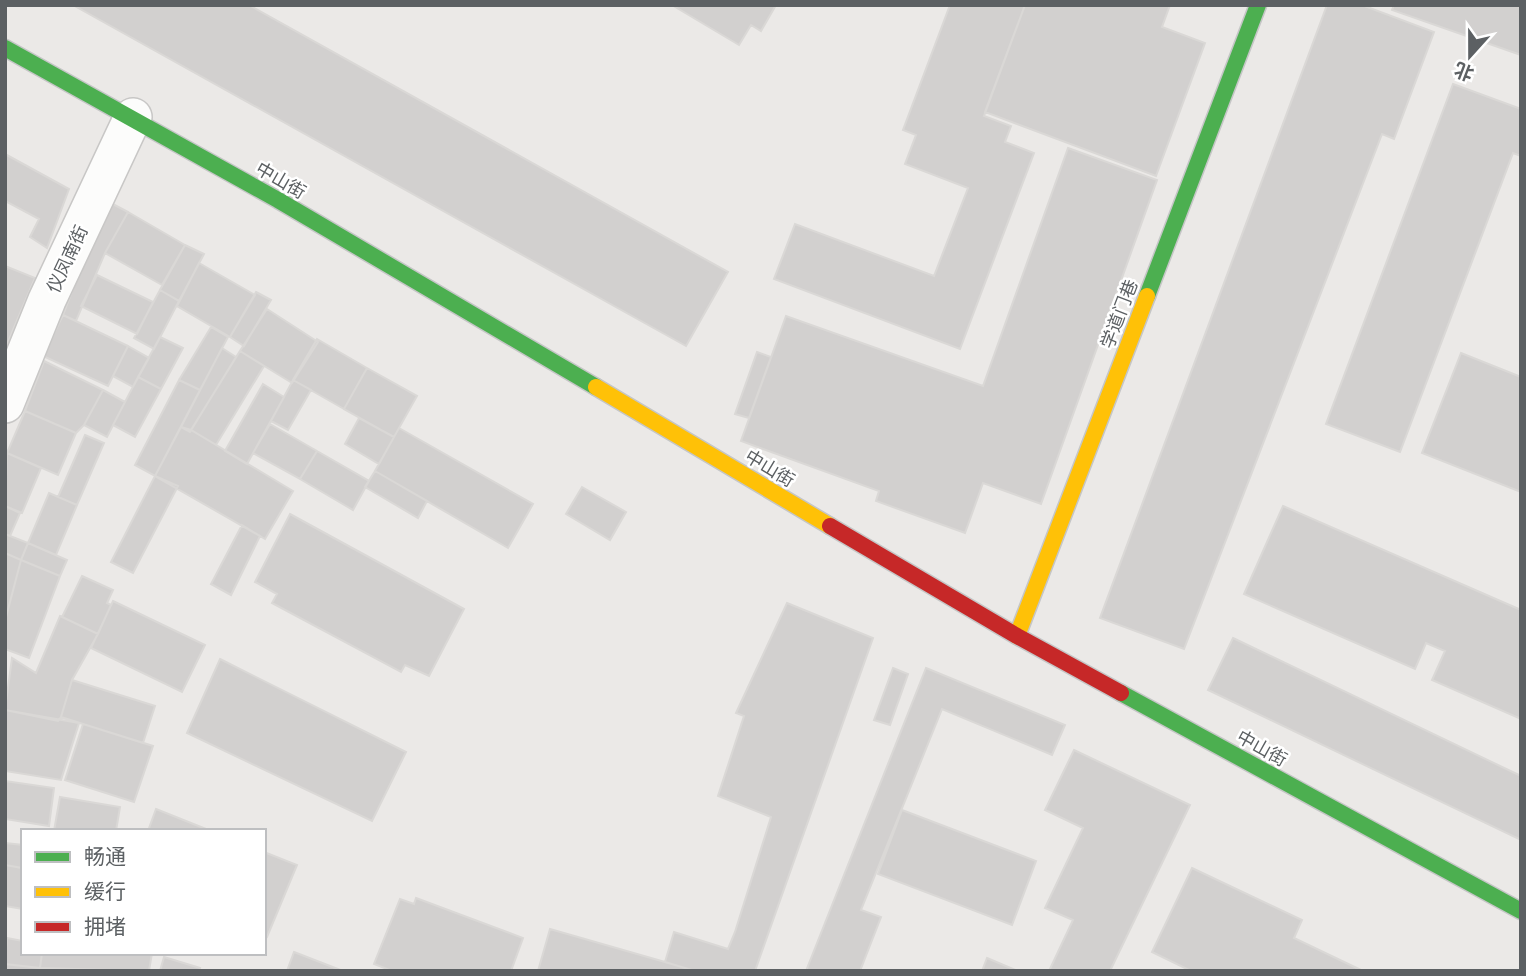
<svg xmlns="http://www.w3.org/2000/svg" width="1526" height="976" viewBox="0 0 1526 976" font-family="Mulish,'Noto Sans SC',sans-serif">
  <rect width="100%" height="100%" fill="#ebe9e7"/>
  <path fill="#d2d0cf" stroke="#dad8d6" stroke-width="2" d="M73 5H249L728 272 686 346Z
    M672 5H776L761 31 751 25 739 45Z
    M950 5H1025L984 116 1011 126 1005 142 1034 153 960 349 774 279 795 224 934 276 968 188 905 164 916 135 903 130Z
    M1025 5H1170L1162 27 1205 43 1156 176 985 112Z
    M1327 5H1362L1434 32 1394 139 1382 134 1184 649 1100 618Z
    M1394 5H1521V55L1392 10Z
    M1453 84 1521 109V156L1513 153 1400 452 1326 424Z
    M1068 148 1157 180 1041 504 983 483 965 533 876 501 879 491 741 441 786 316 983 386Z
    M5 154 69 189 47 248 30 237 39 219 5 201Z
    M107 201 128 212 105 253 76 321 63 315Z
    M128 212 185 245 162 285 105 253Z
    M185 245 204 254 179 301 160 290Z
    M199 263 255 295 230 337 177 306Z
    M5 266 35 278 5 349Z
    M97 275 153 302 137 334 81 306Z
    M160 290 179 301 154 349 134 338Z
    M256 292 271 300 244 346 230 337Z
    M267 309 318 342 292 383 240 351Z
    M63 315 128 346 108 386 43 356Z
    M211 327 228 337 200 390 179 380Z
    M160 337 183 348 161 389 138 377Z
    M317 339 367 368 344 409 293 380Z
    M128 346 149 358 133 387 113 376Z
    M222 348 236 357 190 432 181 427Z
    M240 351 264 366 216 445 191 430Z
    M757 352 771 357 749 418 735 414Z
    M1461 353 1521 377V492L1422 453Z
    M44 361 103 390 84 425 76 433 25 411Z
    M367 368 417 396 394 437 344 409Z
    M138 377 161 389 135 437 113 425Z
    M179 380 200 390 155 476 135 465Z
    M293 380 311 390 288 430 271 421Z
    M263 384 284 397 247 464 225 451Z
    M103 390 125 402 107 437 84 425Z
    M25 411 76 433 58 475 7 453Z
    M359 418 394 437 379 464 345 444Z
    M270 424 317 451 300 479 253 453Z
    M181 427 191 430 293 491 265 539 155 476Z
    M399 428 533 504 508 548 375 471Z
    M85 435 104 443 77 505 58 497Z
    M317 451 369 481 353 510 300 479Z
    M7 453 41 468 22 513 5 506Z
    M375 471 427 501 418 518 365 487Z
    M155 476 178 486 133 573 111 562Z
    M582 487 626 512 610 540 566 514Z
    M49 493 77 505 56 555 28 543Z
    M5 506 20 513 10 536 5 534Z
    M1283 506 1521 610V719L1432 680 1445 651 1426 643 1415 669 1244 594Z
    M290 514 464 609 429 676 405 665 401 672 272 603 277 594 255 582Z
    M242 525 260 536 231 595 211 584Z
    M5 534 28 543 21 560 5 553Z
    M28 543 67 560 60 576 21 560Z
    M5 553 21 560 5 621Z
    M21 560 60 576 29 658 5 649V621Z
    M82 576 113 590 107 603 111 605 98 634 62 617Z
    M113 601 205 645 182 692 91 648Z
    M787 603 873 638 755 971H695L665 962 674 932 728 949 735 932 771 817 718 796 744 716 736 713Z
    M60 616 98 634 72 680 61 717 58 721 5 710 12 658 36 673Z
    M1233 638 1521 776V840L1208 690Z
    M220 659 406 752 372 821 187 733Z
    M893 668 908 674 890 725 874 720Z
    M926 668 1065 725 1052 755 942 709 861 910 881 917 860 971H806Z
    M72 680 155 706 143 743 61 717Z
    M5 710 79 723 61 780 5 771Z
    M83 724 153 746 134 802 65 780Z
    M1074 750 1190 805 1110 971H1049L1073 920 1045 908 1083 828 1045 810Z
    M5 781 54 788 49 826 5 819Z
    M60 797 120 807 116 831H54Z
    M156 809 211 831H148Z
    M902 810 1036 861 1012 925 878 874Z
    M5 843 23 845 22 868 5 865Z
    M264 852 297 865 267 937 264 936Z
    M5 865 23 868V909L5 906Z
    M1192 868 1302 920 1294 938 1363 971H1191L1152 952Z
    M416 898 523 938 511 971H392L374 964 400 899 414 904Z
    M550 929 665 962 695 971H538Z
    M7 938 23 941V953H42L40 968 5 964Z
    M294 952 343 971H287Z
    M42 953H152L149 971 40 968Z
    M164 957 200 968 199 971H160Z
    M987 958 1018 971H982Z
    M5 964 40 968V971H5Z"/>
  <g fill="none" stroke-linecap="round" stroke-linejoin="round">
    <g stroke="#c8c7c6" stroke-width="40">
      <path id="street" d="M5 404 47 300 133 117"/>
    </g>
    <g stroke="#c5c6c6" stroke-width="19">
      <path id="fast" d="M5 48 278 200 596 387
        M1147 296 1258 5
        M1121 693 1521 911"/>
    </g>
    <g stroke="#c5c6c6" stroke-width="19">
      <path id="slow" d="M596 387 830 526
        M1017 636 1147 296"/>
    </g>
    <g stroke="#c5c6c6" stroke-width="19">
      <path id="jam" d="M830 526 1017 636 1121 693"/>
    </g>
    <use href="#street" stroke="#fcfcfb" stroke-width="37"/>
    <use href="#fast" stroke="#4caf50" stroke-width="16"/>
    <use href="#slow" stroke="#ffc107" stroke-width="16"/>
    <use href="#jam" stroke="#c62828" stroke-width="16"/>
  </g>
  <g text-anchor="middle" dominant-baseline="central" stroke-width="5" stroke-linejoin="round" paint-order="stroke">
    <g font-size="18" fill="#5c6063" stroke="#fff">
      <text transform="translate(281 180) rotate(30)">中山街</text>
      <text transform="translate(67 259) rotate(-65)">仪凤南街</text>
      <text transform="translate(1119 314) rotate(-69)">学道门巷</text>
      <text transform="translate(770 468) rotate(31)">中山街</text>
      <text transform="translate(1262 748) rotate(29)">中山街</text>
    </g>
  </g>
  <rect width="1526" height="976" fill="none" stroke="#5c6063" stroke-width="14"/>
  <rect x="21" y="829" width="245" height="126" fill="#ffffff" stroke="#bebfc1" stroke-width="2"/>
  <rect x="35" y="852" width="35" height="10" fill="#4caf50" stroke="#bebfc1" stroke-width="2"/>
  <text x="84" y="864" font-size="21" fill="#5c6063">畅通</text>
  <rect x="35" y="887" width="35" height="10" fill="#ffc107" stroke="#bebfc1" stroke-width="2"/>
  <text x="84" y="899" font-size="21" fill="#5c6063">缓行</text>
  <rect x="35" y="922" width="35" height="10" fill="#c62828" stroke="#bebfc1" stroke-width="2"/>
  <text x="84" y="934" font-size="21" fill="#5c6063">拥堵</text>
  <g transform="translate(1470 56) rotate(201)" stroke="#ffffff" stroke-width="5" paint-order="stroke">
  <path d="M0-5L12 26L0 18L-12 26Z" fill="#5c6063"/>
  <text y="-10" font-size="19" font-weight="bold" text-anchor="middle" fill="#5c6063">北</text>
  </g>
</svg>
